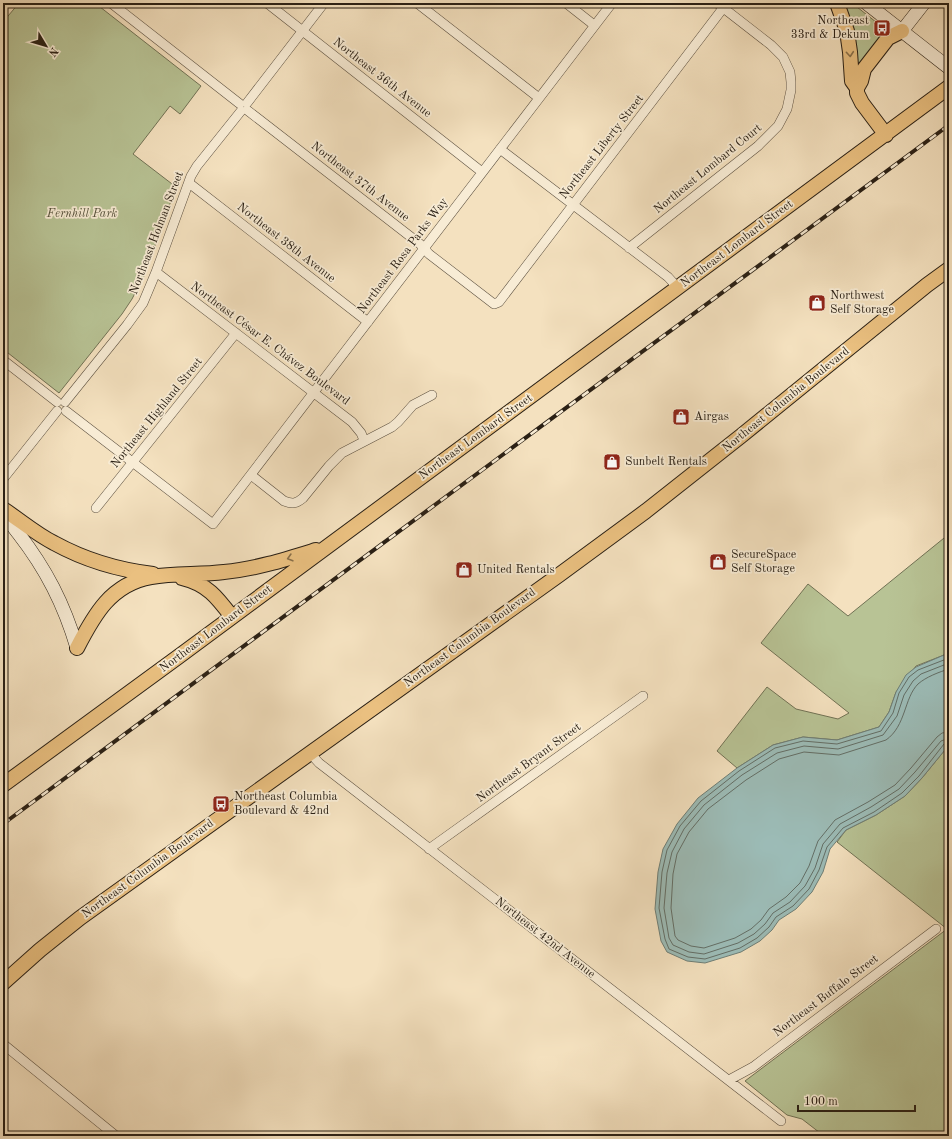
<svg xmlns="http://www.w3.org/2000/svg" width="952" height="1139" viewBox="0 0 952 1139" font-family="'Old Standard TT',serif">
  <rect width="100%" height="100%" fill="#f4e1bf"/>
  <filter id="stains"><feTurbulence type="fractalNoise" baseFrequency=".005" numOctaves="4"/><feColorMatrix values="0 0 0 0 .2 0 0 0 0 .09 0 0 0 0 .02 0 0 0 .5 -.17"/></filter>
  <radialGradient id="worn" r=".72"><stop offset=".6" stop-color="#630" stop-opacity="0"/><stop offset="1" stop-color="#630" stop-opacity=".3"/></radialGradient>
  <path fill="#b8c395" stroke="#717255" d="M19 3H95L201 86 180 114 170 106 133 154 176 187 144 276 132 299 122 314 59 393 3 349V22Z
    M841 3H852L886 30V33L859 72Z
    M949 534V654L944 655 916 666 896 692 889 712 879 727 837 740 803 737 773 745 737 768 717 751 767 687 796 709 838 719 849 713 761 643 808 584 848 616Z
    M949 745V1136H824L802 1119 787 1115 745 1081 947 929 837 842 846 830 876 815 905 796 922 778Z"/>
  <path fill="#9cbcb7" stroke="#6e7e76" d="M949 654V745L922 778 905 796 876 815 846 830 830 849 823 872 812 892 796 909 779 920 772 930 760 941 741 952 705 963 687 961 667 952 661 941 655 909 658 872 663 849 677 824 698 798 737 768 773 745 803 737 837 740 879 727 889 712 896 692 906 675 916 667 944 655Z"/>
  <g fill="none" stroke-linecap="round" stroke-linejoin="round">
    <path stroke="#636e66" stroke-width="1" d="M949 658 918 670 909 677 899 693 893 713 881 731 837 744 803 741 775 748 739 771 701 801 680 826 667 850 662 872 659 908 665 939 669 949 688 957 705 959 740 948 757 938 769 927 776 917 793 906 809 889 819 870 827 847 843 828 874 812 902 793 919 776 944 744 949 743
      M949 663 921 674 913 681 904 695 897 716 883 735 838 749 804 746 777 753 742 775 704 805 684 829 672 852 667 873 664 908 669 938 673 945 689 952 704 954 738 943 754 934 765 924 773 913 790 902 805 886 815 868 823 844 840 824 871 807 899 789 915 772 941 741 949 738
      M949 669C939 672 926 677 918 684 904 698 906 726 886 740L839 755 804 752 779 759 746 780 708 809 689 832 677 854 673 874 671 908 675 936 678 940 691 946 704 948 735 938 751 929 761 920 769 909 786 897 800 883 809 866 818 841 835 820 868 802 895 785 911 768 937 737 942 733 949 732"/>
    <g stroke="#5c5040" stroke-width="10">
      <path id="street" d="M111 3 240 104
        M267 3 482 172
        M417 3 539 98
        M566 3 594 25
        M247 103 324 3
        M247 110 420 244 429 254 494 304 499 302 727 3
        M500 149 668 277 678 288
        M189 183 368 322
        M629 248 758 146 778 126 787 109 791 90V82L790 72 783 57 771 45 717 3
        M156 272 352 422 361 433 364 440
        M3 360 57 402
        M65 402 127 325 143 303 156 272 191 176 197 166 241 111
        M66 411 213 524 612 3
        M251 475 284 501C292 504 296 504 303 498L329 466 342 453 392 427 398 422 413 405 432 395
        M3 479 57 411
        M96 508 236 333
        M310 753 319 763 332 773 781 1121
        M429 849 643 696
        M3 1044 116 1136
        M729 1080 753 1067 936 929"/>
    </g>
    <g stroke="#2a2015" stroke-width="14">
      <path id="secondary" d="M866 3 949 68
        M902 31 924 3
        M3 514C9 520 13 527 18 533 46 569 64 604 77 648"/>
    </g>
    <g stroke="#2a2015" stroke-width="16">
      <path id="primary" d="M837 3 847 31 850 52 852 81 857 88V93L862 103 886 135
        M857 88 861 81 864 69 888 38 902 31
        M3 509C20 520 36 534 54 543 85 560 119 570 153 574
        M182 578C207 584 217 597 232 617
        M77 648C94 615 111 584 151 577 175 573 200 575 224 572 256 569 287 559 316 550
        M3 785 178 657 949 87
        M3 983 40 950 80 918 559 575 646 511 741 436 927 285 949 269"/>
    </g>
    <use href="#street" stroke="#f8ecd5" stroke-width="9"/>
    <use href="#secondary" stroke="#f8ecd5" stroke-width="13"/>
    <use href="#primary" stroke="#eac080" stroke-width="14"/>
    <g stroke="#2a2015" stroke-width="4">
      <path id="rail" d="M3 824 949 125"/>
    </g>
    <use href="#rail" stroke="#f8ecd5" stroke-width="2.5" stroke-dasharray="8" stroke-linecap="butt"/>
  </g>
  <defs><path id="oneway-chevron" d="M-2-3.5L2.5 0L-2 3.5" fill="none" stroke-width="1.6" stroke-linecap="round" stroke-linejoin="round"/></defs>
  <g stroke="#8a704a">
    <use href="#oneway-chevron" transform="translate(850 54) rotate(85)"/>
    <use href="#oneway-chevron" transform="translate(290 558) rotate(164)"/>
  </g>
  <defs>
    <g id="bus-square" transform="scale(0.9)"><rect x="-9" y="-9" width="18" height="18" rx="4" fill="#8f2418" stroke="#f8ecd5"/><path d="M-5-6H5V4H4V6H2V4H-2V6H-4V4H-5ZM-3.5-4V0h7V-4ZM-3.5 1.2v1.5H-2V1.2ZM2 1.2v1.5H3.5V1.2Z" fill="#fff"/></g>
    <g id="shop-square" transform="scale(0.9)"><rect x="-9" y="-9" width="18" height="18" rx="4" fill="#8f2418" stroke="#f8ecd5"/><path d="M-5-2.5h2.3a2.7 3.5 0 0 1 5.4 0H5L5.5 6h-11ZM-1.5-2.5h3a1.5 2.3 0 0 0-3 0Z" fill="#fff"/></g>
  </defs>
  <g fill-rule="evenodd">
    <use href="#bus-square" x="882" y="28"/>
    <use href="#shop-square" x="817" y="303"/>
    <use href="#shop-square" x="681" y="417"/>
    <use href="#shop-square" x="612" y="462"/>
    <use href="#shop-square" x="718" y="562"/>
    <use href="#shop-square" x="464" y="570"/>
    <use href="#bus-square" x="221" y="804"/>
  </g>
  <g text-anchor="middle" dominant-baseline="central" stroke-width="3.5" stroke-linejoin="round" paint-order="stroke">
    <g font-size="12" fill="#2a2015" stroke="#f8ecd5" text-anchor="start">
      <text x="869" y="21" text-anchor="end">Northeast<tspan x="869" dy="14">33rd &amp; Dekum</tspan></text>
      <text x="830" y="296">Northwest<tspan x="830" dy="14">Self Storage</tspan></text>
      <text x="694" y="417">Airgas</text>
      <text x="625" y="462">Sunbelt Rentals</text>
      <text x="731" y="555">SecureSpace<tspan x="731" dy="14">Self Storage</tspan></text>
      <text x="477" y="570">United Rentals</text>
      <text x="234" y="797">Northeast Columbia<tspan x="234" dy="14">Boulevard &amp; 42nd</tspan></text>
    </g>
    <g font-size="12" fill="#2a2015" stroke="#f8ecd5">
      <text transform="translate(382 78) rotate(38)">Northeast 36th Avenue</text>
      <text transform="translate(602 147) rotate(-52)">Northeast Liberty Street</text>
      <text transform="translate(708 169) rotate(-39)">Northeast Lombard Court</text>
      <text transform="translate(360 182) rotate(38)">Northeast 37th Avenue</text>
      <text transform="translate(157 233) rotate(-69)">Northeast Holman Street</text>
      <text transform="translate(286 243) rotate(38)">Northeast 38th Avenue</text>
      <text transform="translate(737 244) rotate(-37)">Northeast Lombard Street</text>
      <text transform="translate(403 256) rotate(-53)">Northeast Rosa Parks Way</text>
      <text transform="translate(270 344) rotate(37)">Northeast César E. Chávez Boulevard</text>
      <text transform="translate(786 400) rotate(-39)">Northeast Columbia Boulevard</text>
      <text transform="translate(157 413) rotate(-51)">Northeast Highland Street</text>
      <text transform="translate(476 437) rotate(-36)">Northeast Lombard Street</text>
      <text transform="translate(216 629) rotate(-37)">Northeast Lombard Street</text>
      <text transform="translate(470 638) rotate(-36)">Northeast Columbia Boulevard</text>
      <text transform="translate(529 763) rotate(-36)">Northeast Bryant Street</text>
      <text transform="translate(148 869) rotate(-36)">Northeast Columbia Boulevard</text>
      <text transform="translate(545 938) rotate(38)">Northeast 42nd Avenue</text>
      <text transform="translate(826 996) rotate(-37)">Northeast Buffalo Street</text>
    </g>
    <g font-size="12" font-style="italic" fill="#55513b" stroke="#f8ecd5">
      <text x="82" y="214">Fernhill Park</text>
    </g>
  </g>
  <rect width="952" height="1139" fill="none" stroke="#f4e1bf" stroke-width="16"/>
  <rect x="4" y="4" width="944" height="1131" fill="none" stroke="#2a2015" stroke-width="2"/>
  <rect x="8" y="8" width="936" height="1123" fill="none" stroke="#2a2015"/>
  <g transform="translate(46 46) rotate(128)" stroke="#f8ecd5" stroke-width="3" paint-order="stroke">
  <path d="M0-3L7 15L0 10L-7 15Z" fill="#2a2015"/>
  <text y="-6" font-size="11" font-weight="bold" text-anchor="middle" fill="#2a2015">N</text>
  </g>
  <path d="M798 1105v6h117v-6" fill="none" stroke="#2a2015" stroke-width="2"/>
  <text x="804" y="1105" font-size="12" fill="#2a2015" stroke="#f8ecd5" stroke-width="3" paint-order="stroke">100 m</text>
  <rect width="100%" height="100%" filter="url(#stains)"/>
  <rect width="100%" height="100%" fill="url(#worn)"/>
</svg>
